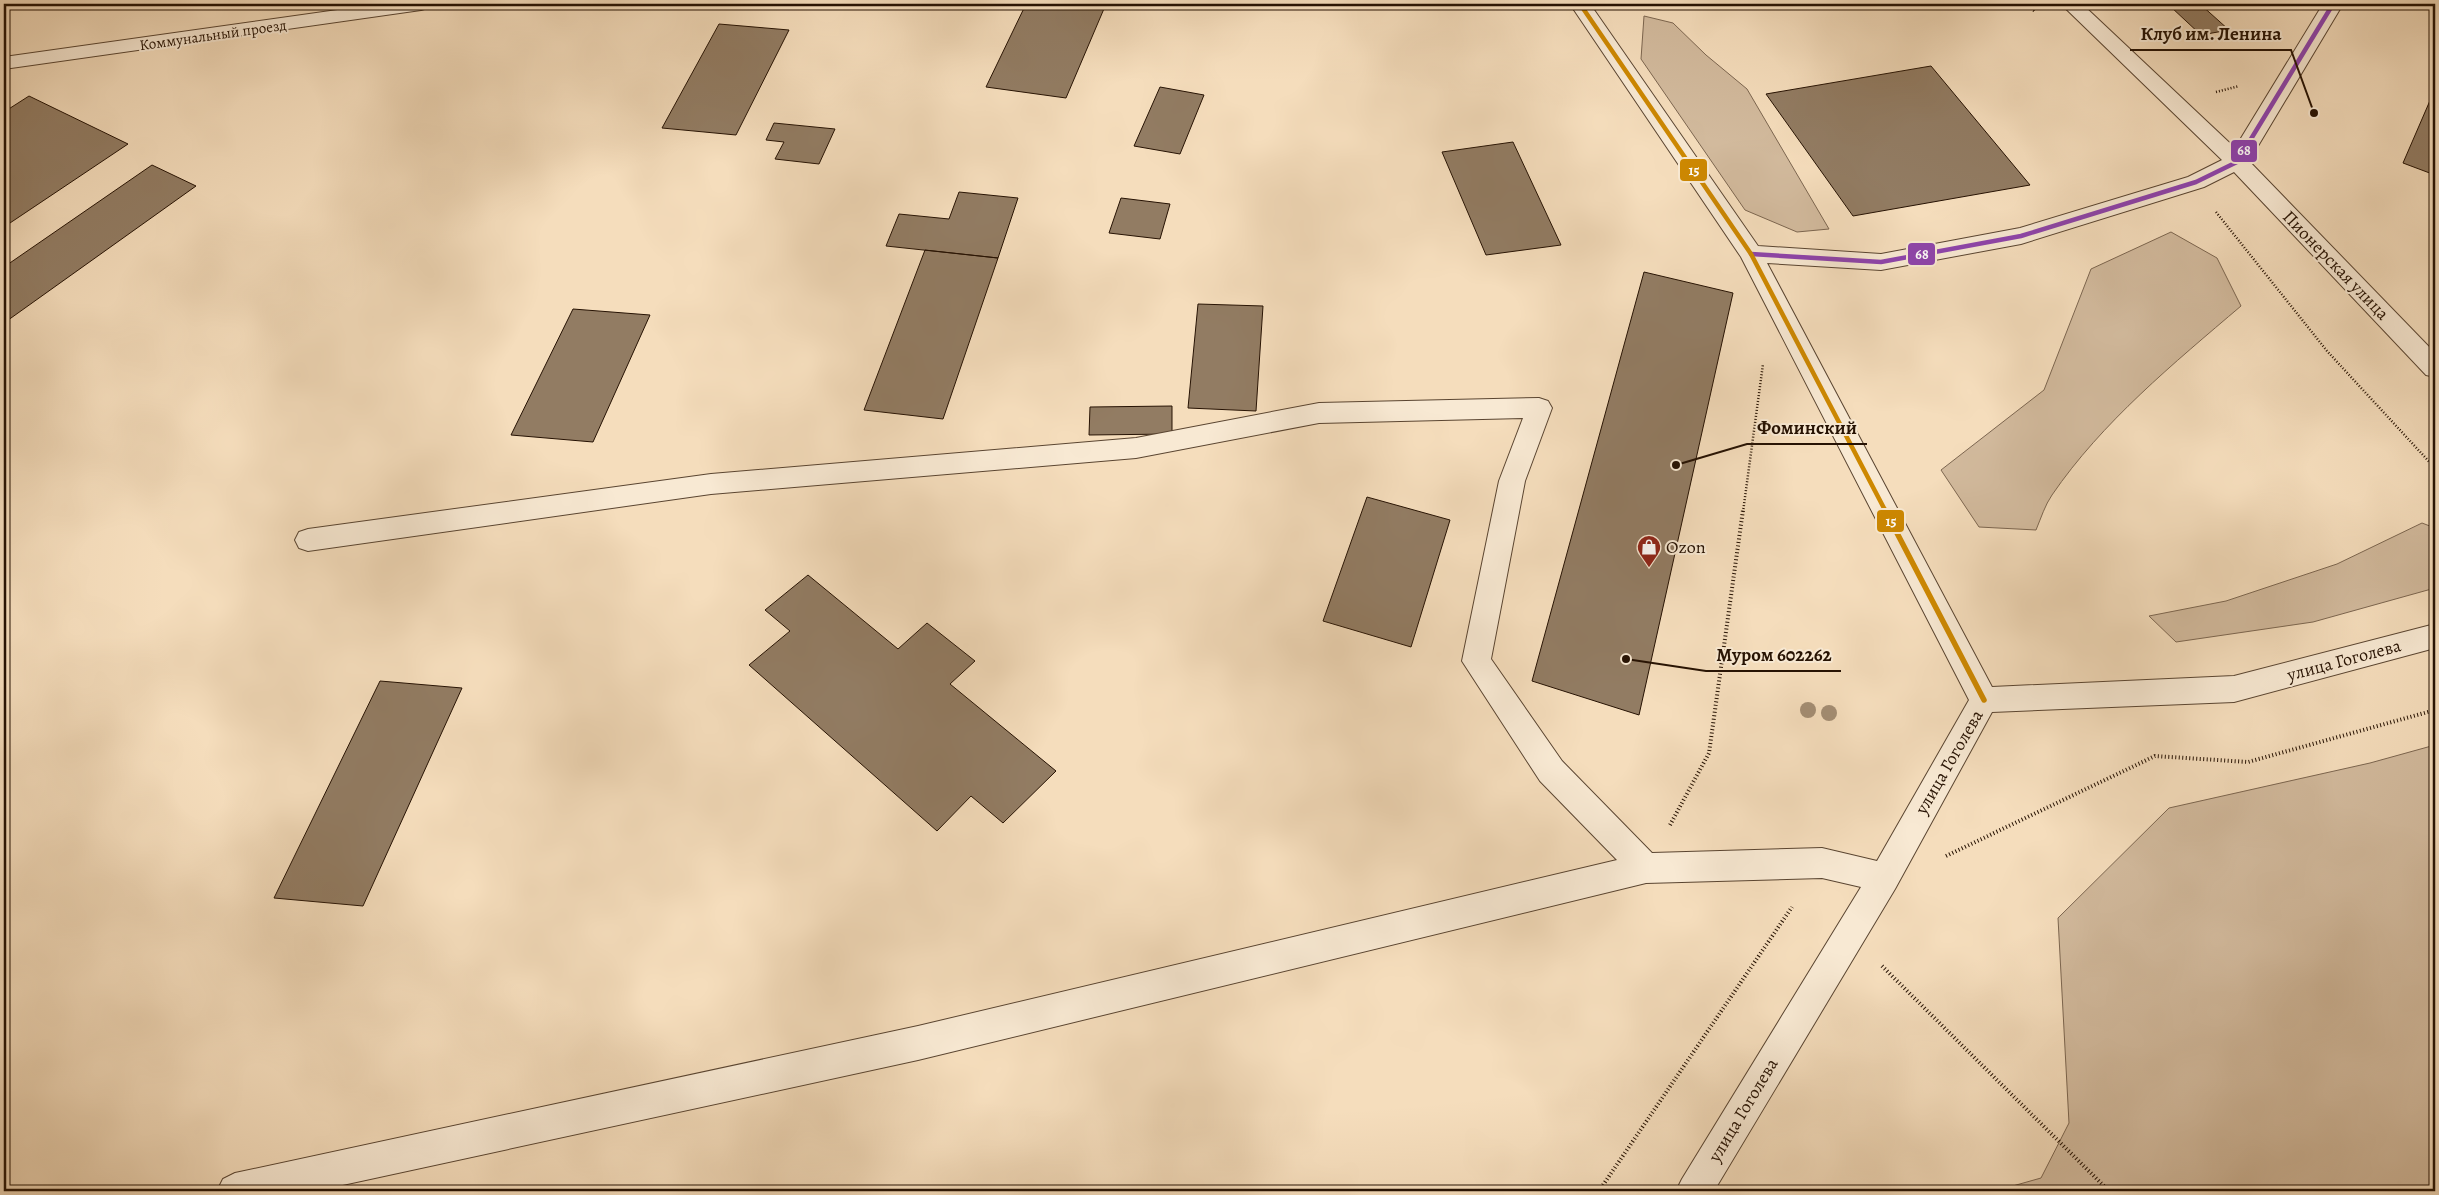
<svg xmlns="http://www.w3.org/2000/svg" width="2439" height="1195" viewBox="0 0 2439 1195" font-family="Alegreya,serif">
  <rect width="100%" height="100%" fill="#f5ddbc"/>
  <filter id="stains"><feTurbulence type="fractalNoise" baseFrequency=".004" numOctaves="4"/><feColorMatrix values="0 0 0 0 .2 0 0 0 0 .09 0 0 0 0 .02 0 0 0 .5 -.17"/></filter>
  <radialGradient id="worn" r=".72"><stop offset=".6" stop-color="#630" stop-opacity="0"/><stop offset="1" stop-color="#630" stop-opacity=".3"/></radialGradient>
  <path fill="#d2ba9d" stroke="#7c6650" d="M1644 16 1673 23 1706 55 1747 89 1829 229 1797 232 1745 210 1641 59Z
    M2171 232 2217 258 2241 306C2174 363 2102 422 2052 495 2045 505 2041 518 2036 530L1979 527 1941 470 2044 390 2091 269Z
    M2422 523 2435 528V588L2313 622 2176 642 2149 616 2226 601 2337 564Z
    M2435 745V1191H1995L2041 1178 2069 1123 2058 918 2169 808 2370 763Z"/>
  <path fill="#927c63" stroke="#261203" d="M1026 4H1106L1066 98 986 87Z
    M2188 4H2200L2229 30 2201 35 2171 7Z
    M719 24 789 30 736 135 662 128Z
    M1931 66 2030 185 1853 216 1766 94Z
    M1160 87 1204 95 1180 154 1134 146Z
    M2435 89V175L2403 163Z
    M29 96 128 144 4 227V112Z
    M774 123 835 129 819 164 775 159 784 142 766 140Z
    M1513 142 1561 245 1486 255 1442 152Z
    M152 165 196 186 4 323V267Z
    M959 192 1018 198 998 258 886 246 899 214 949 219Z
    M1121 198 1170 204 1160 239 1109 233Z
    M925 250 998 258 943 419 864 410Z
    M1644 272 1733 293 1639 715 1532 681Z
    M1198 304 1263 306 1256 411 1188 408Z
    M573 309 650 315 593 442 511 435Z
    M1172 406V434L1089 435 1090 407Z
    M1367 497 1450 520 1411 647 1323 621Z
    M808 575 898 649 927 623 975 661 950 684 1056 771 1003 823 971 796 937 831 749 665 790 631 765 610Z
    M380 681 462 688 363 906 274 898Z"/>
  <g fill="none" stroke-linecap="round" stroke-linejoin="round">
    <g stroke="#5a4531" stroke-width="2">
      <path id="minor" d="M380 4H431L428 8 421 10 4 69V57Z
        M1570 4H1590L1758 246 1881 254 2020 228 2188 177 2222 160 2061 4H2082L2235 148 2323 4H2343L2249 161 2435 353V377L2426 375 2234 172 2204 187 2021 244 1881 270 1767 263 1992 687 2234 676 2435 624V648L2234 702 1992 712 1895 889 1714 1191H1676L1682 1179 1861 887 1822 878 1646 883 918 1060 315 1191H217L223 1179 235 1173 918 1026 1617 860 1540 781 1462 661 1499 481 1523 418 1319 423 1136 458 711 494 308 551 299 548 295 540 299 532 308 529 711 474 1136 438 1319 403 1539 398 1548 401 1552 408 1525 481 1491 659 1562 761 1652 853 1822 848 1877 861 1969 700 1741 257Z"/>
    </g>
    <path stroke="#261203" stroke-width="2.5" stroke-dasharray="1 2" stroke-linecap="butt" d="M2027 4 2035 12
      M2216 92 2239 86
      M2216 212 2327 351 2435 468
      M1743 512 1763 364"/>
    <path stroke="#261203" stroke-width="4" stroke-dasharray="1 2.5" stroke-linecap="butt" d="M1670 825 1709 753 1743 510
      M1946 856 2155 756 2248 762 2435 710
      M1882 966 2109 1191
      M1599 1191 1792 907"/>
    <use href="#minor" fill="#f8e9d3" fill-rule="evenodd"/>
    <g stroke="#f8e9d3" stroke-width="8">
      <path id="bus-1" d="M1751 254 1881 262 2021 236 2196 182 2237 162 2333 4"/>
    </g>
    <g stroke="#f8e9d3" stroke-width="8">
      <path id="bus-2-far1" d="M1580 4 1751 254 1886 512"/>
    </g>
    <g stroke="#f8e9d3" stroke-width="9">
      <path id="bus-2" d="M1885 510 1984 700"/>
    </g>
    <use href="#bus-1" stroke="#8e44ad" stroke-width="4.5"/>
    <use href="#bus-2-far1" stroke="#cd8801" stroke-width="4.5"/>
    <use href="#bus-2" stroke="#cd8801" stroke-width="5.5"/>
  </g>
  <g fill="#a48e74">
    <circle cx="1808" cy="710" r="8"/>
    <circle cx="1829" cy="713" r="8"/>
  </g>
  <defs>
    <g id="shop-pin" transform="scale(1.25)"><path d="M0 17L-7.5 6A9.5 9.5 0 1 1 7.5 6Z" fill="#8f2418" stroke="#f8e9d3"/><path d="M-5-2.5h2.3a2.7 3.5 0 0 1 5.4 0H5L5.5 6h-11ZM-1.5-2.5h3a1.5 2.3 0 0 0-3 0Z" fill="#fff"/></g>
  </defs>
  <g fill-rule="evenodd">
    <use href="#shop-pin" x="1649" y="547"/>
  </g>
  <g text-anchor="middle" dominant-baseline="central" stroke-width="4" stroke-linejoin="round" paint-order="stroke">
    <g font-size="15" fill="#261203" stroke="#f8e9d3">
      <text transform="translate(213 35) rotate(-8)">Коммунальный проезд</text>
    </g>
    <g font-size="18" fill="#261203" stroke="#f8e9d3">
      <text transform="translate(2336 265) rotate(46)">Пионерская улица</text>
      <text transform="translate(2344 660) rotate(-15)">улица Гоголева</text>
      <text transform="translate(1949 762) rotate(-60)">улица Гоголева</text>
      <text transform="translate(1743 1110) rotate(-59)">улица Гоголева</text>
    </g>
    <g font-size="18" fill="#261203" stroke="#f8e9d3" text-anchor="start">
      <text x="1666" y="547">Ozon</text>
    </g>
  </g>
  <path fill="none" stroke="#261203" stroke-width="2" d="M2314 113L2291 50H2130M1676 465L1747 444H1867M1626 659L1706 671H1841"/>
  <g fill="#261203" stroke="#f8e9d3" stroke-width="2">
    <circle cx="2314" cy="113" r="5"/>
    <circle cx="1676" cy="465" r="5"/>
    <circle cx="1626" cy="659" r="5"/>
  </g>
  <g font-size="19" text-anchor="middle" font-weight="bold" fill="#261203" stroke="#f8e9d3" stroke-width="4" stroke-linejoin="round" paint-order="stroke">
    <text x="2211" y="40">Клуб им. Ленина</text>
    <text x="1807" y="434">Фоминский</text>
    <text x="1774" y="661">Муром 602262</text>
  </g>
  <g stroke="#f8e9d3" stroke-width="2">
    <rect x="2230" y="139" width="28" height="24" rx="5" fill="#8e44ad"/>
    <rect x="1679" y="158" width="29" height="24" rx="5" fill="#cd8801"/>
    <rect x="1907" y="242" width="29" height="24" rx="5" fill="#8e44ad"/>
    <rect x="1876" y="509" width="29" height="24" rx="5" fill="#cd8801"/>
  </g>
  <g font-size="14" text-anchor="middle" font-weight="bold" fill="#fff">
    <text x="2244" y="155">68</text>
    <text x="1694" y="175">15</text>
    <text x="1922" y="259">68</text>
    <text x="1891" y="526">15</text>
  </g>
  <rect width="2439" height="1195" fill="none" stroke="#f5ddbc" stroke-width="20"/>
  <rect x="5" y="5" width="2429" height="1185" fill="none" stroke="#261203" stroke-width="2.5"/>
  <rect x="10" y="10" width="2419" height="1175" fill="none" stroke="#261203"/>
  <rect width="100%" height="100%" filter="url(#stains)"/>
  <rect width="100%" height="100%" fill="url(#worn)"/>
</svg>
